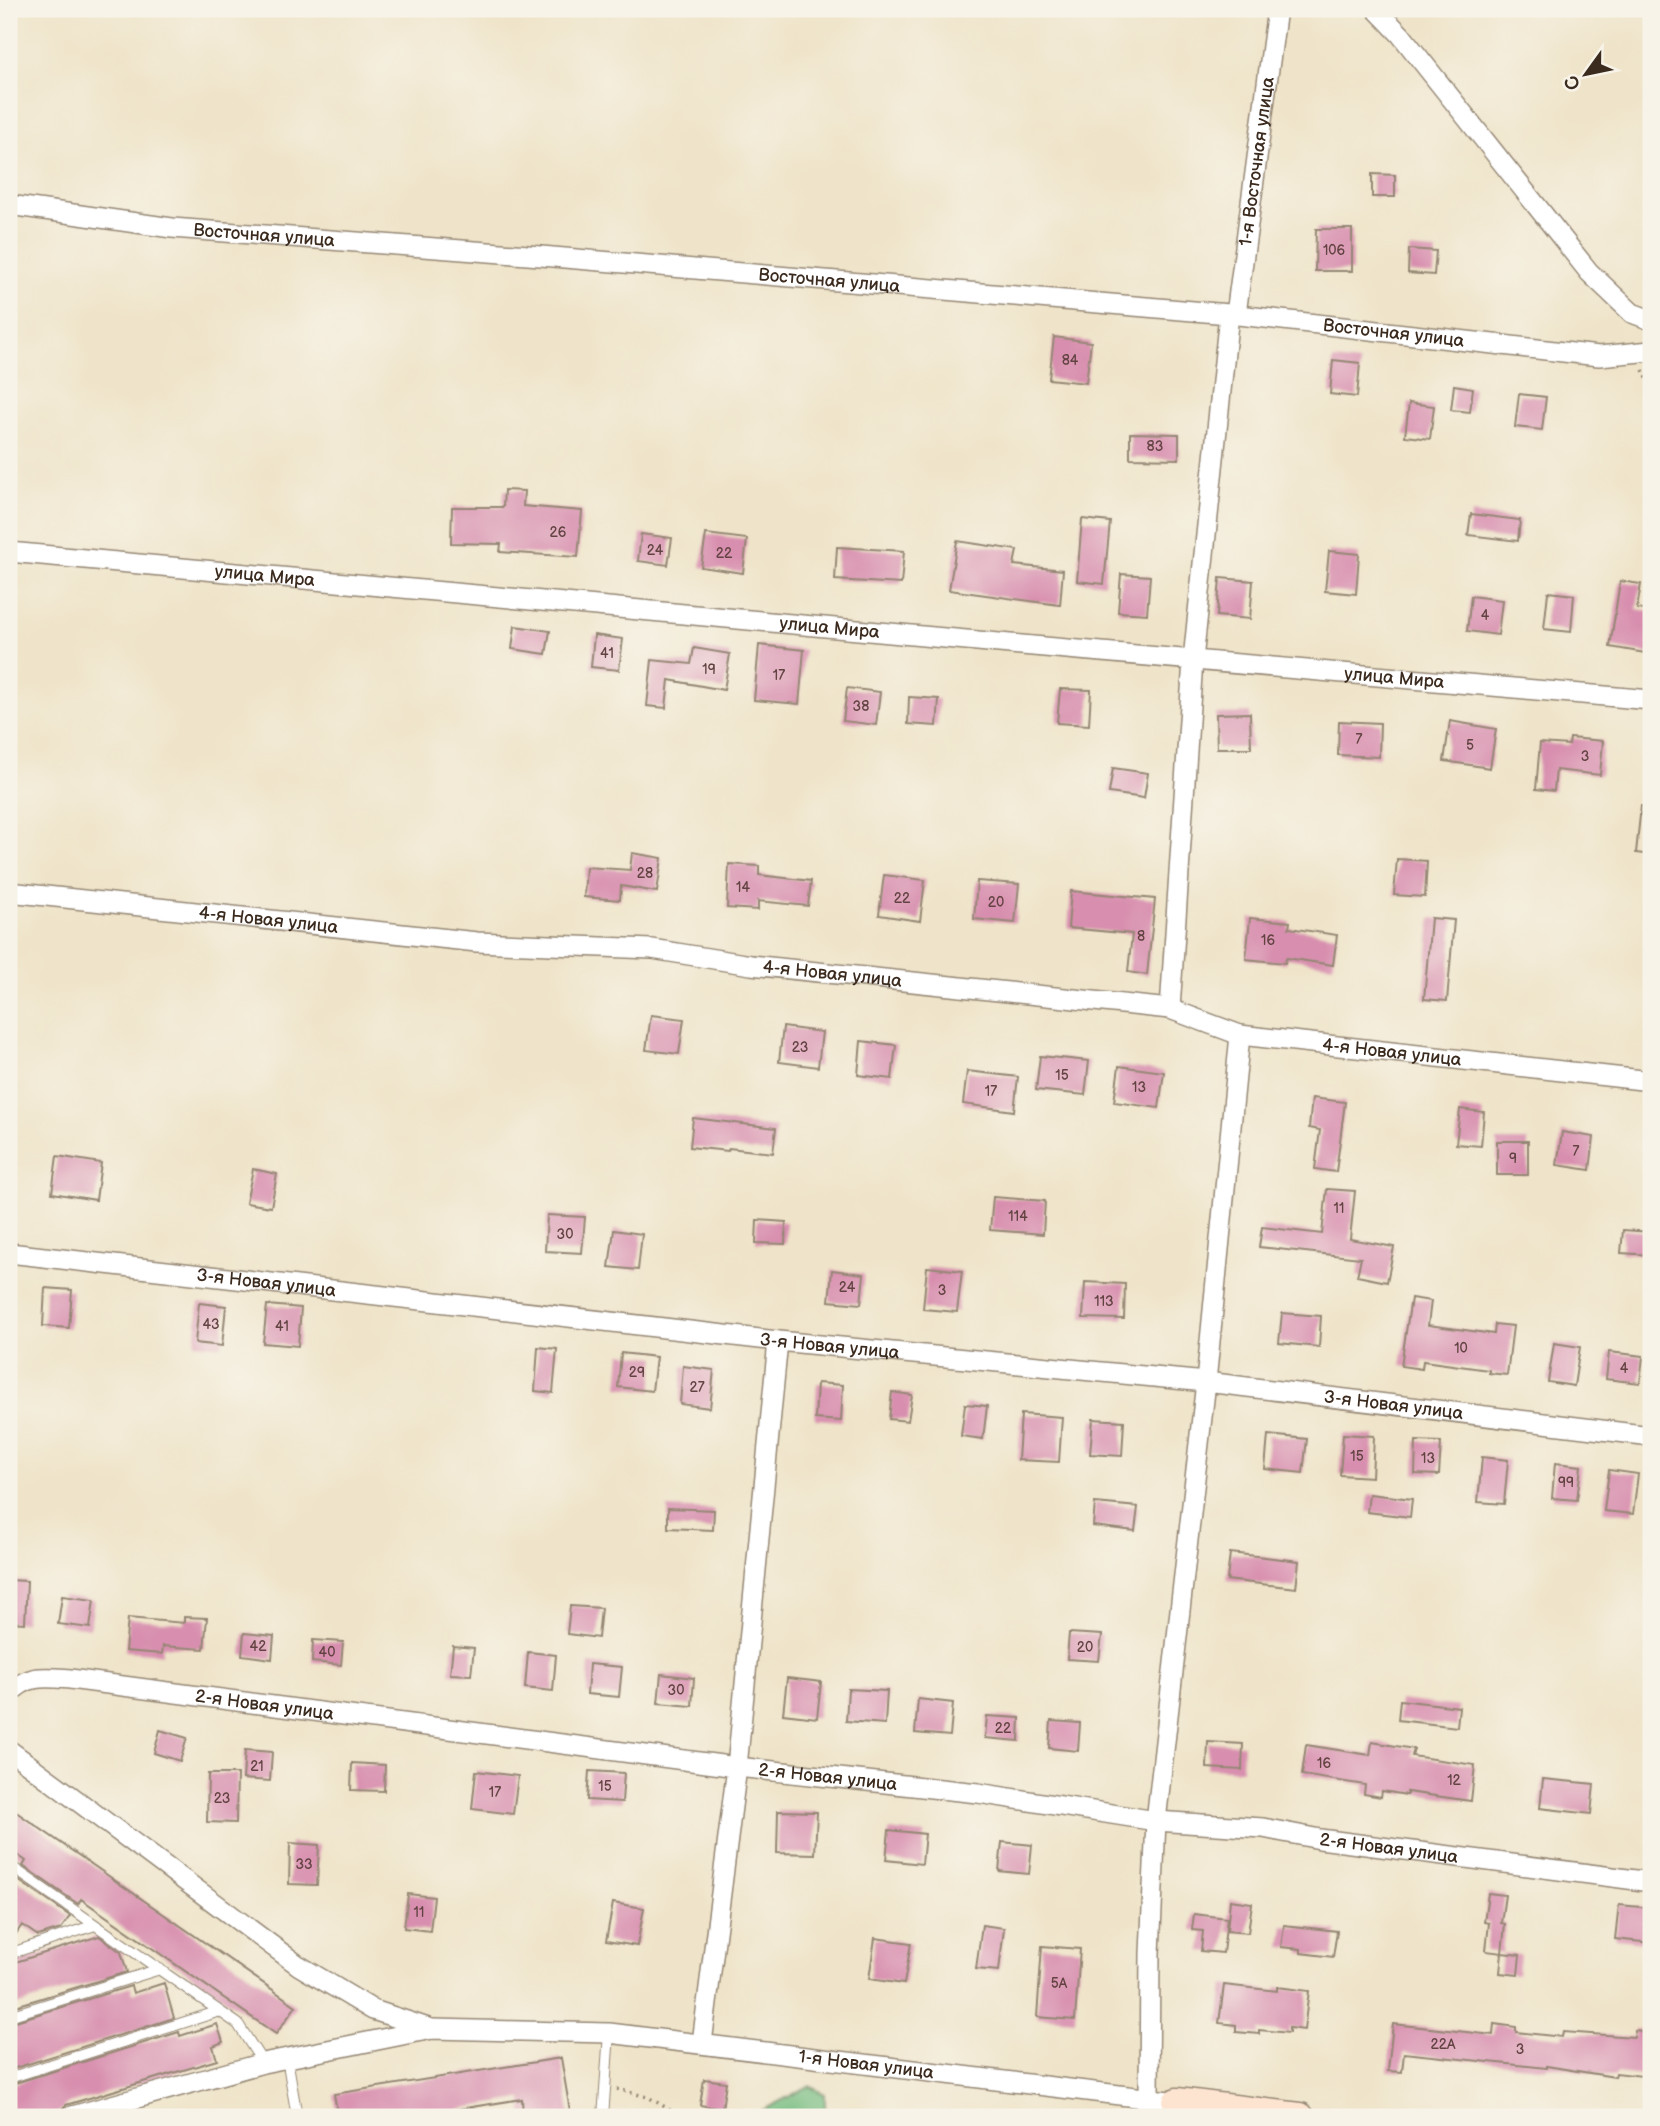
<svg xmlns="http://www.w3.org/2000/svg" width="1660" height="2126" viewBox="0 0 1660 2126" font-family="'Balsamiq Sans',sans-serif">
  <rect width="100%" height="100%" fill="#f7f3e8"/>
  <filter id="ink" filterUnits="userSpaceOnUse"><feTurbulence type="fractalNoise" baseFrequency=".0143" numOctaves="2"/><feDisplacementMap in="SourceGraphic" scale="14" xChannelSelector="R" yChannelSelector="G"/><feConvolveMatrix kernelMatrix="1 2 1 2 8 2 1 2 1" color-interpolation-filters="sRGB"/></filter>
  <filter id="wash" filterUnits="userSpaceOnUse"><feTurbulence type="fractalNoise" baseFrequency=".00686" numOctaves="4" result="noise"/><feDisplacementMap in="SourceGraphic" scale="28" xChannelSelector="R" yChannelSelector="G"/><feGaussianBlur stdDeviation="1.57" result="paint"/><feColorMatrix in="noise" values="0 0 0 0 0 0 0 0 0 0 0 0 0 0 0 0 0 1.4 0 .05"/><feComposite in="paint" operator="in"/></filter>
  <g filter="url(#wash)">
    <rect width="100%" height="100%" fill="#efe4c9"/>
    <path fill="#76bc80" stroke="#58734f" stroke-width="2" d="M809 2086 825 2094V2117H750Z"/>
    <g id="blocks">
      <path fill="#d88faf" d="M1372 174 1395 175V197H1372Z
        M1316 229H1352V271H1315Z
        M1409 249 1436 251 1434 275 1408 273Z
        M1054 337 1091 342 1086 383 1049 379Z
        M1333 360 1360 363 1357 397 1330 394Z
        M1454 385 1473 388 1470 412 1451 410Z
        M1519 394 1546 397 1542 430 1515 427Z
        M1409 403 1434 406 1430 439 1405 436Z
        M1130 433 1179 434V459L1130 458Z
        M504 490 524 491 523 506 582 511 578 557 500 552 501 544 451 543 452 507H503Z
        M1471 514 1520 520 1518 541 1468 535Z
        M1082 519 1110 522 1104 584 1077 581Z
        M641 534 672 538 668 565 638 561Z
        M706 534 747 539 743 573 701 567Z
        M957 541 1017 550 1014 565 1063 570 1060 605 949 590Z
        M837 547 904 551 901 584 835 580Z
        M1329 551 1359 554 1356 594 1325 591Z
        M1121 574 1150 576 1147 614 1118 612Z
        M1220 578 1253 581 1250 619 1217 616Z
        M1620 581 1641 584 1637 609 1651 611V654L1610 647Z
        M1548 592 1574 595 1571 632 1544 629Z
        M1471 596 1502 600 1498 635 1467 631Z
        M515 626 550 631 546 654 512 649Z
        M594 635 623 639 619 670 591 667Z
        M759 645 804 650 799 704 754 700Z
        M694 648 730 654 724 690 669 680 666 708 647 706 652 660 691 664Z
        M847 688 880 692 876 725 843 721Z
        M1060 689 1091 690 1089 725 1057 723Z
        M909 697 939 699 937 726 908 724Z
        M1250 713 1251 748H1217L1216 714Z
        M1339 721 1380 723 1379 757 1338 755Z
        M1450 721 1496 729 1490 768 1444 761Z
        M1570 738 1603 741 1600 775 1556 770 1554 791 1536 789 1540 743 1569 745Z
        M1113 768 1148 773 1144 798 1109 793Z
        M1641 806 1651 807V855L1636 853Z
        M632 853 662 858 657 892 621 886 620 900 584 897 586 867 630 870Z
        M1397 859 1427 861 1425 897 1394 895Z
        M729 864 759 866V875L811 881 808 906 758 901V910L727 908Z
        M884 875 925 880 920 921 879 915Z
        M977 881 1019 884 1015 923 974 919Z
        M1071 891 1155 899 1147 975 1128 972 1132 934 1068 928Z
        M1250 918 1290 922 1289 928 1337 935 1333 965 1286 958 1285 963 1246 959Z
        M1431 918 1454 920 1447 1001 1424 999Z
        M651 1015 684 1019 679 1054 646 1050Z
        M783 1027 822 1032 818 1067 779 1062Z
        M861 1041 896 1045 892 1079 858 1075Z
        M1040 1056 1089 1061 1085 1095 1036 1090Z
        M1119 1066 1164 1072 1159 1108 1114 1102Z
        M967 1071 1018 1077 1014 1111 963 1104Z
        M1312 1098 1345 1102 1336 1172 1315 1169 1320 1130 1309 1128Z
        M1460 1109 1484 1112 1481 1146 1456 1144Z
        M693 1118 776 1128 773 1153 729 1148 728 1151 690 1147Z
        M1562 1132 1594 1137 1590 1170 1557 1165Z
        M1497 1141H1528V1175H1497Z
        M57 1156 101 1163 96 1200 52 1193Z
        M253 1169 277 1174 271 1207 246 1203Z
        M1327 1189 1355 1191 1350 1239 1394 1247 1387 1282 1357 1276 1361 1258 1259 1247 1262 1227 1322 1234Z
        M993 1197 1045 1201 1043 1234 990 1230Z
        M547 1215 585 1217 582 1253 545 1251Z
        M757 1220 786 1222 785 1244 756 1243Z
        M614 1230 642 1234 638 1270 609 1267Z
        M1623 1230 1651 1232V1255L1621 1253Z
        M927 1267 962 1271 957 1312 923 1309Z
        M832 1270 864 1274 861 1304 829 1301Z
        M1085 1282 1125 1284 1124 1319 1083 1318Z
        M45 1288 72 1290 69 1328 43 1326Z
        M1411 1298 1431 1301 1428 1325 1494 1334 1495 1324 1513 1326 1507 1375 1489 1373V1370L1423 1361 1422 1369 1401 1366Z
        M199 1303 226 1306 222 1346 195 1343Z
        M267 1305 301 1308 298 1346 263 1343Z
        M1282 1313 1321 1316 1319 1347 1279 1343Z
        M1554 1343 1580 1347 1574 1386 1548 1382Z
        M538 1347 557 1349 553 1393 535 1391Z
        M1609 1352 1643 1356 1640 1383 1606 1379Z
        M621 1353 656 1357 652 1391 618 1387Z
        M683 1366 714 1370 710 1408 680 1404Z
        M817 1383 843 1385 841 1421 815 1419Z
        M892 1392 912 1395 908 1421 889 1419Z
        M965 1404 987 1406 983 1439 961 1436Z
        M1021 1414 1062 1417 1059 1462 1018 1460Z
        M1093 1419 1124 1421 1122 1456 1090 1454Z
        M1343 1434 1374 1436 1372 1477 1340 1475Z
        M1268 1435 1307 1439 1303 1473 1265 1469Z
        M1416 1441 1441 1442 1439 1475 1415 1474Z
        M1482 1457 1508 1460 1504 1504 1478 1502Z
        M1555 1463 1581 1466 1577 1500 1552 1498Z
        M1609 1470 1638 1474 1633 1514 1604 1511Z
        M1369 1494 1412 1499 1410 1517 1367 1512Z
        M1095 1503 1138 1507 1135 1531 1093 1526Z
        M668 1508 714 1510 713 1530 668 1528Z
        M1230 1553 1299 1561 1296 1588 1227 1580Z
        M9 1580 27 1581 25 1623 9 1622Z
        M62 1596 94 1600 90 1628 58 1624Z
        M570 1606 601 1608 598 1638 567 1634Z
        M184 1617 207 1618 204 1649 163 1646 162 1654 125 1651 128 1618 184 1623Z
        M244 1633 274 1636 272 1659 242 1655Z
        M1069 1633 1102 1635 1099 1661 1067 1659Z
        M313 1640 343 1642 341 1665 312 1662Z
        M453 1646 474 1648 471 1675 450 1674Z
        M528 1652 556 1655 553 1691 525 1688Z
        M589 1664 622 1667 619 1697 587 1694Z
        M661 1674 694 1678 692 1706 658 1703Z
        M787 1678 821 1682 817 1718 783 1714Z
        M848 1689 887 1691 885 1724 846 1721Z
        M918 1699 953 1703 950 1736 915 1733Z
        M1400 1700 1459 1707 1457 1727 1398 1720Z
        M987 1716 1020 1718 1019 1741 985 1738Z
        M1051 1721 1080 1723 1078 1751 1049 1748Z
        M160 1730 187 1738 180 1761 154 1753Z
        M1208 1742 1243 1744 1242 1770 1207 1768Z
        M1372 1742 1414 1749 1412 1756 1475 1765 1471 1801 1407 1792V1795L1382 1791 1381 1797 1364 1794 1365 1785 1302 1775 1306 1745 1370 1755Z
        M245 1750 272 1752 270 1781 243 1779Z
        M352 1763 385 1765 384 1791 351 1790Z
        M476 1771 518 1776 513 1814 472 1809Z
        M589 1771 624 1773 622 1802 587 1800Z
        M208 1774H237L236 1823 207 1822Z
        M1543 1779 1594 1784 1591 1814 1540 1808Z
        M9 1807 296 2006 276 2034 81 1899 78 1904 23 1866 26 1861 9 1849Z
        M778 1811 817 1812 815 1854 777 1853Z
        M889 1830 925 1834 922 1864 886 1860Z
        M1002 1842 1032 1845 1029 1874 999 1871Z
        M290 1843 319 1845 317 1885 289 1884Z
        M15 1878 70 1916 61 1929 38 1936 22 1925 9 1944V1887Z
        M1488 1893 1505 1895 1501 1923 1505 1924 1502 1953 1486 1951 1489 1923 1484 1922Z
        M408 1894 434 1897 430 1931 404 1928Z
        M1230 1900 1252 1903 1248 1933 1227 1931Z
        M613 1903 644 1908 637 1946 606 1941Z
        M1619 1905 1651 1908V1943L1615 1939Z
        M1194 1914 1227 1918 1223 1953 1201 1951 1203 1931 1192 1930Z
        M982 1925 1004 1928 999 1971 976 1969Z
        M1284 1925 1337 1931 1333 1957 1301 1953V1949L1281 1947Z
        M99 1936 121 1952 127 1972 9 2008V1964Z
        M875 1938 911 1943 904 1984 869 1979Z
        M1042 1946 1080 1949 1075 2020 1037 2017Z
        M1502 1953 1520 1955 1518 1975 1500 1973Z
        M164 1983 174 2018 9 2070V2023L131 1986 133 1993Z
        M1224 1985 1277 1991V1987L1309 1991 1304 2030 1289 2028V2033L1259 2030V2034L1236 2032V2025L1219 2023Z
        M217 2024 223 2042 213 2046 217 2060 66 2105 58 2113 44 2117H9V2085L179 2032 180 2036Z
        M1393 2024 1493 2035 1494 2024 1516 2027V2032L1562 2037 1563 2032 1634 2037 1635 2030 1651 2032V2077L1616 2073 1615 2077 1546 2066V2068L1404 2053 1402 2072 1388 2071Z
        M561 2058 571 2117H523L522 2099 408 2117H338L334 2094Z
        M704 2079 726 2082 722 2109 700 2105Z"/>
    </g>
  </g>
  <g filter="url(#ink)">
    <use href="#blocks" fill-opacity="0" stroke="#958774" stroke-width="2"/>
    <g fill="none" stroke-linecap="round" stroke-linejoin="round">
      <g stroke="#958774" stroke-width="12">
        <path id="lane" d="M9 1865 238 2024 263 2063
          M9 1954 95 1925
          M9 2016 160 1969
          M287 2058 297 2117
          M9 2078 220 2011
          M603 2117 609 2033"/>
      </g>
      <g stroke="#958774" stroke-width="22">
        <g id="street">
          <path d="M1376 9 1401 35 1589 272 1632 313 1651 320"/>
          <path id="s1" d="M9 205 172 228 541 256 1229 314 1599 356 1651 351"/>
          <path id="s2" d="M1236 314 1277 9"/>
          <path id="s3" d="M9 552 1010 644 1651 700"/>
          <path id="s4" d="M9 892 477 942 652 949 751 965 1170 1009 1240 1035 1651 1081"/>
          <path d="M1170 1009 1193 660 1229 314"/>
          <path id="s5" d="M9 1253 778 1341 1206 1382 1651 1436"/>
          <path id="s6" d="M9 1694C28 1674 44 1677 70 1679L737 1767 978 1793 1156 1821 1263 1828 1320 1839 1651 1882"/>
          <path d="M9 1750 298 1965 373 2010 431 2029"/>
          <path d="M702 2043 737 1767 778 1341"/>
          <path d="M1149 2098 1150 1953 1156 1821 1206 1382 1240 1035"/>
          <path id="s7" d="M69 2117 263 2063 432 2029 609 2033 1177 2102"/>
        </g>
      </g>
      <g stroke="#958774" stroke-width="31">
        <path id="secondary" d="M1178 2117 1177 2102 1300 2117"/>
      </g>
      <path stroke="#958774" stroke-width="3.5" stroke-dasharray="2 5" stroke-linecap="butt" d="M1643 370 1651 387
        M617 2089 648 2097 682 2117"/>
      <use href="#lane" stroke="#fff" stroke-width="10"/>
      <use href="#street" stroke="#fff" stroke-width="19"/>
      <use href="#secondary" stroke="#fde4d1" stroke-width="28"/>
    </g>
  </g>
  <g text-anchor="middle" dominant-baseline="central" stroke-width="7" stroke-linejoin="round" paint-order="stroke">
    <g font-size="14" fill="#624342">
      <text x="1334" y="250">106</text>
      <text x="1070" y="360">84</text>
      <text x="1155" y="446">83</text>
      <text x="558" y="532">26</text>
      <text x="655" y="550">24</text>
      <text x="724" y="553">22</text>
      <text x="1485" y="615">4</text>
      <text x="607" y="653">41</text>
      <text x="709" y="669">19</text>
      <text x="779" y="675">17</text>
      <text x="861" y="706">38</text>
      <text x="1359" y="739">7</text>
      <text x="1470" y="745">5</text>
      <text x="1585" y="756">3</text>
      <text x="645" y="873">28</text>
      <text x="743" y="887">14</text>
      <text x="902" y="898">22</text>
      <text x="996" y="902">20</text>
      <text x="1141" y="936">8</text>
      <text x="1268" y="940">16</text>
      <text x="800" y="1047">23</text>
      <text x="1062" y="1075">15</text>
      <text x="1139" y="1087">13</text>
      <text x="991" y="1091">17</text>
      <text x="1576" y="1151">7</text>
      <text x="1513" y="1158">9</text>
      <text x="1339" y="1208">11</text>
      <text x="1018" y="1216">114</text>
      <text x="565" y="1234">30</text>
      <text x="847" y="1287">24</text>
      <text x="942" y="1290">3</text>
      <text x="1104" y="1301">113</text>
      <text x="211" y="1324">43</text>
      <text x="282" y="1326">41</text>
      <text x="1461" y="1348">10</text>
      <text x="1624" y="1368">4</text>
      <text x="637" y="1372">29</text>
      <text x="697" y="1387">27</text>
      <text x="1357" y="1456">15</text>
      <text x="1428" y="1458">13</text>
      <text x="1566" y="1482">99</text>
      <text x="258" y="1646">42</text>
      <text x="1085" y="1647">20</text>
      <text x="327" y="1652">40</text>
      <text x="676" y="1690">30</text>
      <text x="1003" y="1728">22</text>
      <text x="1324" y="1763">16</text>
      <text x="257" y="1766">21</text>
      <text x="1454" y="1780">12</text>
      <text x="605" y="1786">15</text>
      <text x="495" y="1792">17</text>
      <text x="222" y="1798">23</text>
      <text x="304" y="1864">33</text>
      <text x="419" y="1912">11</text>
      <text x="1059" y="1983">5А</text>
      <text x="1443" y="2044">22А</text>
      <text x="1520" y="2049">3</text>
    </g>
    <g font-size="18" fill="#3b2a1e" stroke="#f7f3e8">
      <text stroke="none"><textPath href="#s2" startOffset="154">1-я Восточная улица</textPath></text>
      <text stroke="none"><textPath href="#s1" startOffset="257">Восточная улица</textPath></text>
      <text stroke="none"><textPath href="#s1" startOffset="824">Восточная улица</textPath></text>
      <text stroke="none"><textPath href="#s1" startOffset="1391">Восточная улица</textPath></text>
      <text stroke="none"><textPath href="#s3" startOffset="257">улица Мира</textPath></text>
      <text stroke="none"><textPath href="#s3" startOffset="824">улица Мира</textPath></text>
      <text stroke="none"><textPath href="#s3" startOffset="1391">улица Мира</textPath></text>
      <text stroke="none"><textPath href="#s4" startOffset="261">4-я Новая улица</textPath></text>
      <text stroke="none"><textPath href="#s4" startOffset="828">4-я Новая улица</textPath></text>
      <text stroke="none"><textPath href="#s4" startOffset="1395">4-я Новая улица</textPath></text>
      <text stroke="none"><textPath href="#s5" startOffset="259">3-я Новая улица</textPath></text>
      <text stroke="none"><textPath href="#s5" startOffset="826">3-я Новая улица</textPath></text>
      <text stroke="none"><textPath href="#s5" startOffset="1393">3-я Новая улица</textPath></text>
      <text stroke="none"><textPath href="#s6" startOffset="262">2-я Новая улица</textPath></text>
      <text stroke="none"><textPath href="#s6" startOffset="830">2-я Новая улица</textPath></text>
      <text stroke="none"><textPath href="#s6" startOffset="1396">2-я Новая улица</textPath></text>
      <text stroke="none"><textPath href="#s7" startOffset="810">1-я Новая улица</textPath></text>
    </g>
  </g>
  <rect width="1660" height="2126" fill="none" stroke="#f7f3e8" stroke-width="35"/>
  <g transform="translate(1586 74) rotate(237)" stroke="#f7f3e8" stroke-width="5" paint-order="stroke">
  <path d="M0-5L12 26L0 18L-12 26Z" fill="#3b2a1e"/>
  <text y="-10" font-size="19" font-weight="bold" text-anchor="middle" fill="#3b2a1e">С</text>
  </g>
</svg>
